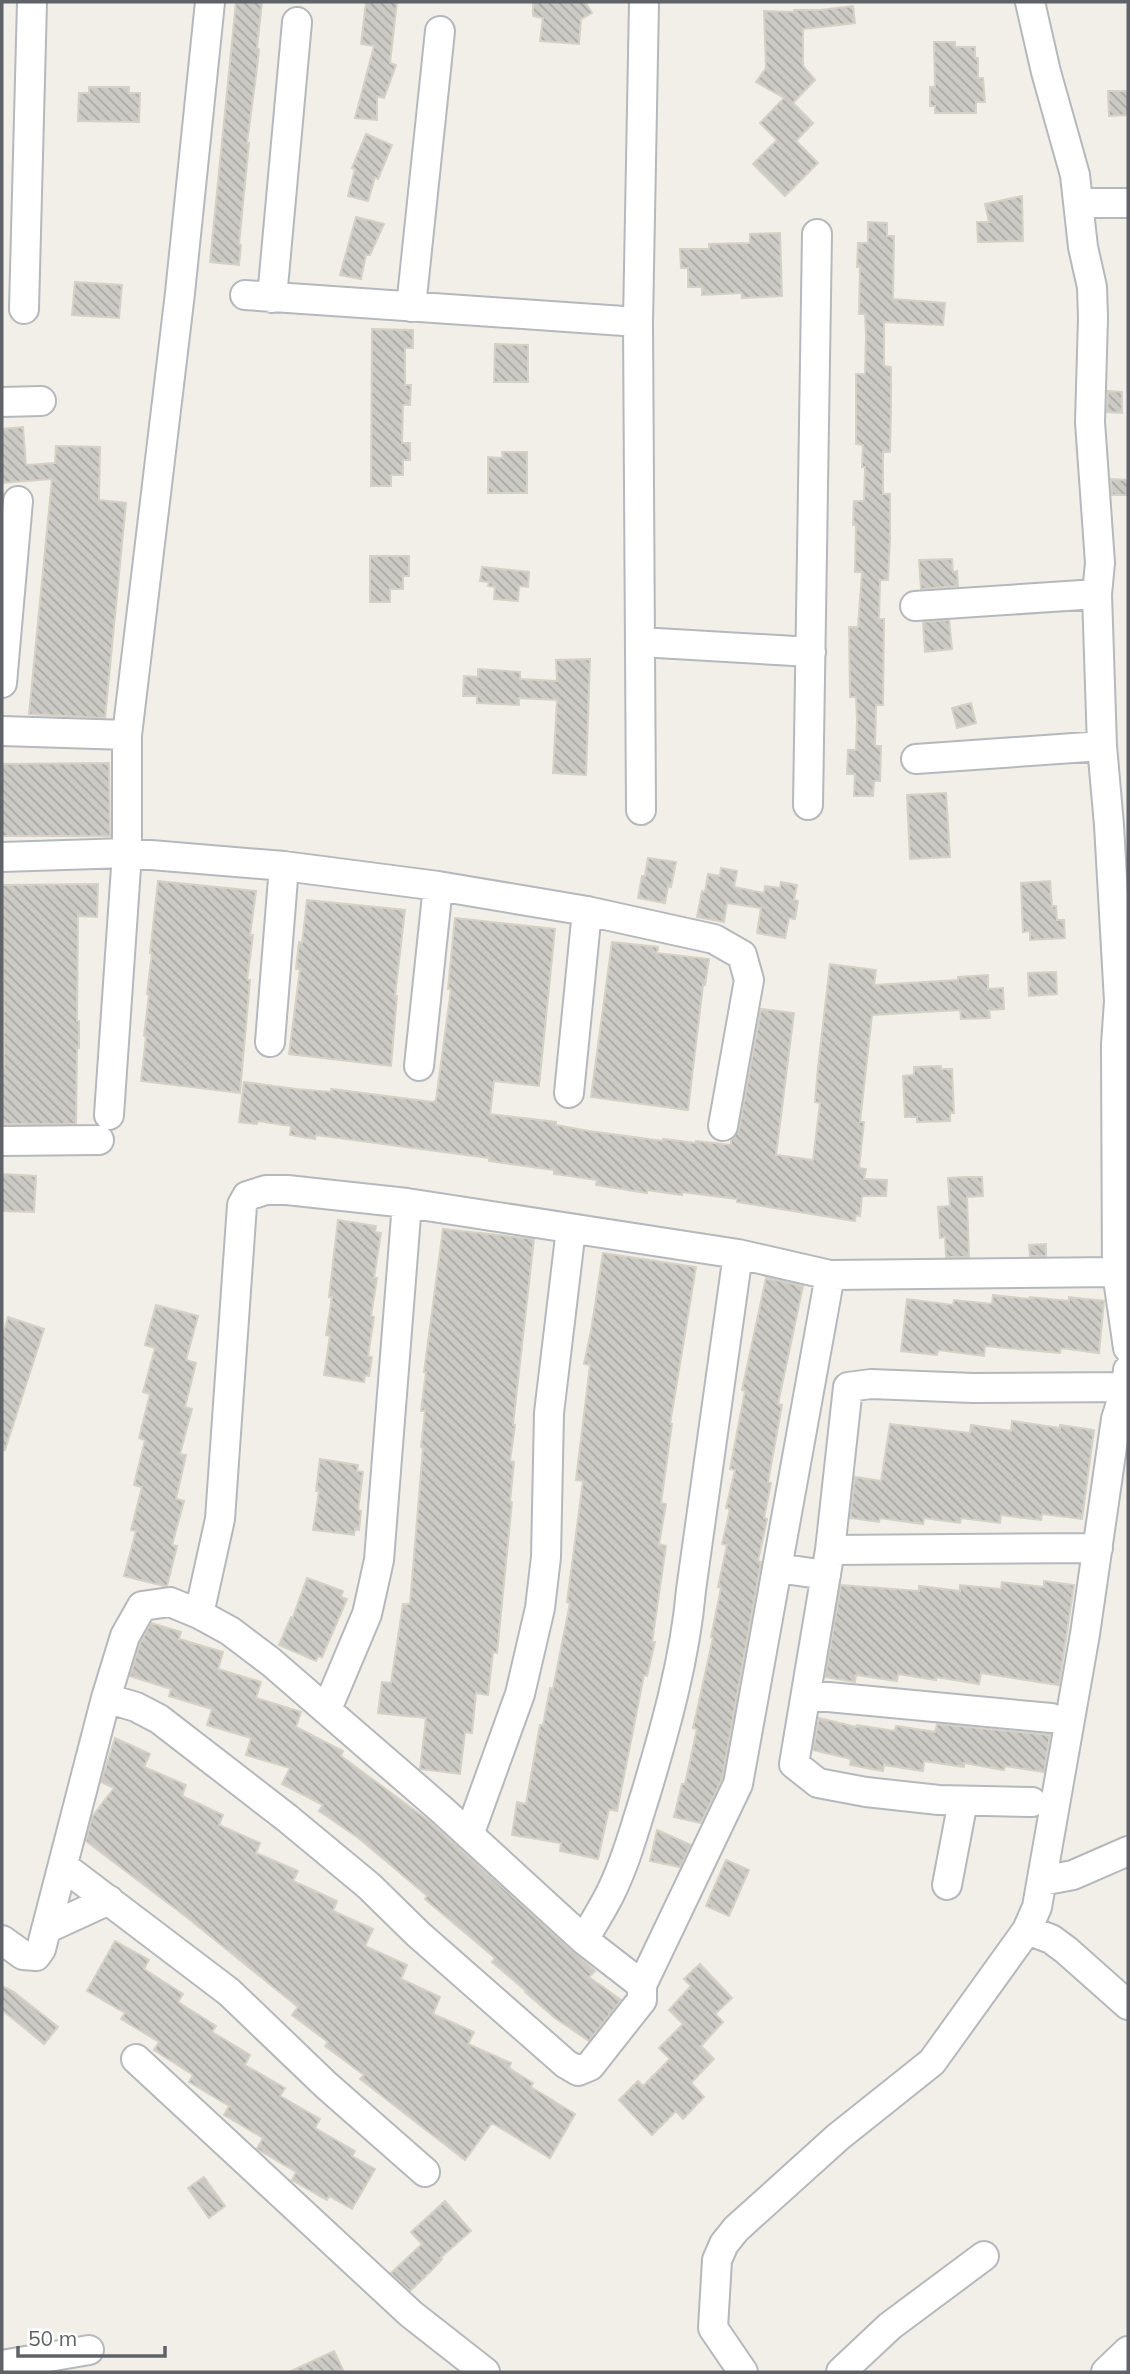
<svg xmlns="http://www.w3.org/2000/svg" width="1130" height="2374" viewBox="0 0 1130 2374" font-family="Mulish,sans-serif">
  <defs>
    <pattern id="building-back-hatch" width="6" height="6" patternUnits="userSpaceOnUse" patternTransform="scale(1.75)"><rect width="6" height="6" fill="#cccac5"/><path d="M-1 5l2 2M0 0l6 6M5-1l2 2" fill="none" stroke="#a9a8a4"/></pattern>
  </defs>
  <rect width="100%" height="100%" fill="#f1efe8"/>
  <path fill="url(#building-back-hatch)" stroke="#d6d1c6" stroke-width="2" d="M236 2H262L257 48 259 49 257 68 247 143H249L239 244 241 245 239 265 210 262Z
    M366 2H397L390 63 396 65 384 98 377 96V120L355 118 374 46 361 44Z
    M533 2H585L592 13 581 19 579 44 540 41 543 18 533 16Z
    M853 6 855 23 803 29V66L815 80 793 103 813 123 796 141 818 163 785 196 753 164 777 140 760 123 784 98 756 82 766 68 764 11 794 12V10H820Z
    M934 42H955V47H975V58H978V78H983L985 102H976V113H935V106H930V87H935Z
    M89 87H129V93H140L139 122 78 121 79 93H89Z
    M1108 91H1128V115L1109 116Z
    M366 134 392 145 378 179 375 177 368 201 348 196 355 169 352 168Z
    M1022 196 1023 241 978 242 977 222H989L985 204Z
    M356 217 384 224 370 255H366L361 279 340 275Z
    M868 222 887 223V236H894L893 299 945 303 943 325 884 322V366L891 367V410L890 452H883V494H890V538L888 580H880L879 619H884L883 705H876L875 746H881L880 781H874L873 796H854L855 774H847L848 750H856L857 720 856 697H850L849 627H858L862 572H855L856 525H853L854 501H864L865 467H862L863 445 856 444V374H865L866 336 865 314H859L860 267H857L858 243H868Z
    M780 233 782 296 742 298V293L702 295V287H688V268H681L680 249H709V244L750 243V234Z
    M75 282 122 285 119 318 72 315Z
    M372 329 413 330V348H405V385H411L410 405H403L402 443H410V460H403V475H391V486H371Z
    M495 344 528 345V382H494Z
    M1108 391 1122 392V413L1107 412Z
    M23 427 26 465 55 463 56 446 100 447 99 500 126 503 105 718 29 714 52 479 2 483V429Z
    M502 452H527V493H488V457L503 458Z
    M1111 479 1128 480V495H1112Z
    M370 556H409V576H403V589H390V602H370Z
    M952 559 953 572 957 571 958 586 921 589 919 560Z
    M482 567 529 572 528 587 519 586 518 601 494 599 495 587 488 586 489 582 480 581Z
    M949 620 952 649 925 652 923 622Z
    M590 659 586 775 553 773 557 700 519 698V705L477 703V696H463L464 676 478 677V669L520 672V679L557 681 556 660Z
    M971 703 976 723 957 728 952 708Z
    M109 763 110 836H2V764Z
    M946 793 950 857 910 859 907 795Z
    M648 858 676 862 671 887 668 886 665 903 638 898 642 876H645Z
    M721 868 737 871 734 887 764 893 765 886 780 888 781 882 797 885 794 900 798 901 795 919 789 918 785 938 757 933 761 908 727 903 724 922 697 917 702 891 705 892 708 874 720 876Z
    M158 881 256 891 250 935H253L247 980H250L240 1093 141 1081 146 1037 144 1036 149 995 147 994 152 953H150Z
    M1050 881 1052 906H1056L1057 920H1064L1065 938 1030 940V931L1023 932 1021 883Z
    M98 884 97 917 78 916 77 1021H79V1048H77L76 1124H2V1065H4L2 885Z
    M307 900 405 910 395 996H397L391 1066 289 1054 300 969H296L299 942 302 943Z
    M455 918 555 929 539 1086 494 1081 490 1114 556 1122V1125L589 1131 663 1141V1139L696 1143V1141L731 1145V1140L739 1129 761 1009 794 1013 776 1155 813 1160 820 1103 815 1102 818 1067 830 964 876 970 874 985 958 980V977L988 975V989L1003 988 1004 1009 989 1010 990 1018 961 1019 960 1010 872 1015 860 1122H864L859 1168 866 1169 864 1179 887 1180 886 1196H862L860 1216 856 1215 855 1221 737 1202V1199L682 1192V1195L647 1190V1193L596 1185 597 1180 554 1174V1170L489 1161V1158L316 1135 315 1139 290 1135 291 1126 258 1121 257 1124 239 1122 244 1082 296 1089 331 1092V1089L433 1102 436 1100 451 989H448Z
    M612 942 658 947 657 953 709 959 705 985H703L688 1110 591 1097Z
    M1056 972 1057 994 1029 996 1028 973Z
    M941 1066V1069H952L954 1113H950V1121L917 1122V1117H905L903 1076 914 1075V1067Z
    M2 1174 36 1176 34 1212 2 1211Z
    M965 1177H982L983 1196 967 1197 969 1257H946L945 1237 940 1238 938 1207 950 1206 948 1178Z
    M338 1220 376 1226 375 1232 381 1233 374 1278H377L371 1316 374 1317 368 1356 372 1357 369 1376 365 1375 364 1382 324 1375 330 1336 326 1335 332 1297H329Z
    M443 1229 534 1239 513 1425H515L510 1461 514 1462 510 1501 512 1502 497 1653 493 1652 488 1695 476 1693 472 1733 465 1732 460 1774 420 1769 426 1718 378 1713 382 1682 391 1683 403 1604H410L423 1448 421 1447 425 1411H421L426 1372H424Z
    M1046 1244V1256H1030L1029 1245Z
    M603 1253 696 1267 670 1424H672L661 1503 666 1504 659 1544 666 1546 652 1642H655L647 1676 644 1675 617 1811 609 1809 598 1859 560 1851 561 1843 512 1835 517 1802 526 1804 540 1725H543L550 1688 553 1689 570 1603 567 1602 583 1481 576 1480 590 1365 584 1364 591 1331Z
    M766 1278 803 1286 778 1404 782 1405 768 1482 771 1483 764 1518 767 1519 758 1561 761 1562 722 1779 701 1823 674 1817 682 1784H685L697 1729 693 1728 713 1638 711 1637 721 1588 718 1587 727 1545 722 1544 730 1509 726 1508 735 1470 730 1469 745 1391 742 1390Z
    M993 1295 1030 1299V1297L1069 1301V1297L1104 1301 1099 1353 1061 1348 1060 1353 985 1346 984 1356 938 1350 937 1355 901 1351 907 1299 953 1305 954 1300 992 1304Z
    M156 1305 198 1316 186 1360 196 1363 185 1407 192 1409 180 1454 186 1455 176 1499 184 1501 172 1545 177 1546 167 1586H164L124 1576 136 1531 131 1530 142 1487 134 1485 145 1440 139 1438 150 1394 143 1392 155 1348 145 1345Z
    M8 1317 44 1329 5 1450H2V1337Z
    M1012 1421 1060 1428V1425L1094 1430 1082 1519 1042 1514 1041 1520 1001 1515 1000 1523 961 1518 960 1523 924 1518 923 1524 880 1518 879 1522 850 1518 855 1477 881 1481 890 1424 970 1433 971 1425 1011 1431Z
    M320 1459 358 1465 357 1471 363 1472 358 1510 361 1511 359 1530 355 1529 354 1535 313 1530 319 1491H316Z
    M307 1578 343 1591 341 1597 347 1599 322 1657 318 1656 316 1661 279 1645 291 1617H293Z
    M1044 1581 1074 1585 1059 1685 981 1673 979 1684 936 1677V1680L898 1674 897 1681 856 1675 855 1682 825 1677 841 1585 919 1591V1586L960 1591V1585L1001 1589 1002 1582 1044 1587Z
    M151 1623 181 1632 179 1639 223 1652 218 1669 261 1682 256 1698 301 1712 296 1727 343 1751 341 1756 429 1821 595 1971 589 1977 621 2000 589 2041 555 2018 525 1992 526 1991 492 1962 495 1958 425 1899 427 1896 392 1866 357 1837 319 1811 323 1805 282 1784 290 1768 246 1755 251 1738 207 1725 212 1709 169 1696 171 1689 130 1676 140 1643Z
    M819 1718 856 1727 857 1725 895 1731 896 1726 935 1732 937 1724 1050 1735 1044 1772 1005 1766 1004 1770 964 1763V1767L924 1761 923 1771 884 1765 883 1771 850 1765 851 1759 813 1750Z
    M115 1738 150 1754 144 1767 186 1785 182 1796 223 1815 219 1825 260 1843 256 1853 298 1871 293 1881 337 1901 333 1911 373 1929 365 1946 407 1965 401 1979 440 1997 433 2014 474 2032 468 2044 511 2063 509 2068 533 2083 531 2087 575 2114 550 2158 492 2123 465 2160 360 2079 364 2075 325 2046 328 2042 292 2015 298 2007 189 1919 86 1841 92 1817 114 1788 101 1782Z
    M657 1830 691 1845 680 1867 650 1861Z
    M726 1860 749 1870 729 1916 706 1906Z
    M115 1941 149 1960 144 1969 183 1994 178 2002 216 2026 212 2032 250 2055 245 2065 285 2088 280 2096 320 2119 315 2128 355 2151 352 2156 375 2169 352 2209 329 2196 327 2200 292 2180 296 2172 257 2149 263 2138 224 2115 229 2106 189 2082 193 2075 154 2050 159 2042 121 2019 125 2013 87 1991Z
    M700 1964 732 1998 715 2014 723 2022 701 2046 714 2059 691 2083 704 2097 683 2119 676 2111 652 2135 619 2100 638 2081 643 2086 670 2059 659 2048 683 2024 669 2010 691 1986 684 1979Z
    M2 1986 14 1992 58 2027 44 2044 2 2010Z
    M204 2177 225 2206 209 2218 188 2188Z
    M445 2201 471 2231 440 2258 442 2259 432 2270 410 2291 391 2273 422 2244 411 2232Z
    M334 2351 344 2372H289Z"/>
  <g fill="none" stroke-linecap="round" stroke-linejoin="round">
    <g stroke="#b5b8bc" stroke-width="32">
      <path id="minor" d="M1030 2 1046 72 1075 175 1083 247 1092 287 1093 318 1090 422 1100 563 1097 594 1102 746 1109 825 1119 1001 1116 1045 1117 1272 1128 1348
        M1079 203H1128
        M245 295 638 322
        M272 298 297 22
        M411 307 440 31
        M24 309 32 2
        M2 402 41 401
        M915 606 1097 594
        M640 642 811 652
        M2 683 18 501
        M2 731 127 735
        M916 759 1102 746
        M808 805 817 234
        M641 810 638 322 644 2
        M2 857 127 853 284 866 438 886 587 911 714 939 742 955 749 980 723 1126
        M270 1042 284 866
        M419 1066 438 886
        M569 1093 587 911
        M109 1115 127 853V735L180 293 210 2
        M2 1141 99 1140
        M830 1550 1098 1548
        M777 1568 826 1575
        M199 1614 220 1519 242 1205 247 1196 266 1190H287L407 1203 738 1254 830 1275 1117 1272
        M807 1695 1051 1718
        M106 1698 136 1707 159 1719 287 1818 369 1886 418 1934 566 2064 578 2071 590 2066 642 2000V1985L738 1784 830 1275
        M327 1709 367 1614 379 1560 407 1203
        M1032 1802 939 1800 866 1792 818 1783 794 1764 830 1550 848 1387 871 1384 973 1388 1128 1387
        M469 1835 520 1694 540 1608 546 1557 549 1413 571 1229
        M63 1866 229 1992 326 2085 425 2172
        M1042 1881 1073 1875 1128 1851
        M947 1885 963 1801
        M46 1929 109 1900
        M1027 1930 1051 1939 1066 1950 1128 2005
        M2 1940 23 1955 36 1956 41 1949 106 1698 125 1636 142 1606 170 1602 199 1614 230 1631 271 1662 442 1810 584 1940 642 1985
        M584 1940C592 1925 602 1910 610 1894 626 1862 635 1827 646 1793 666 1726 685 1659 691 1590L738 1254
        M136 2059 411 2314 485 2372
        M2 2365 89 2350
        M743 2372 713 2328 717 2260 724 2244 736 2229 838 2137 932 2062 1027 1930 1037 1907 1085 1634 1116 1419 1126 1387 1128 1370
        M841 2372 890 2326 984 2256
        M1106 2372 1128 2351"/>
    </g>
    <use href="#minor" stroke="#fff" stroke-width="28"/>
  </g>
  <rect width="1130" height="2374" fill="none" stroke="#5f6368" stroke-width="7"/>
  <path d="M18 2346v10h147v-10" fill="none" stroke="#5f6368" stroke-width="3.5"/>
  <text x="28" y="2346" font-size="21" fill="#5f6368" stroke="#ffffff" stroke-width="5" paint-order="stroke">50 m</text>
</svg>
